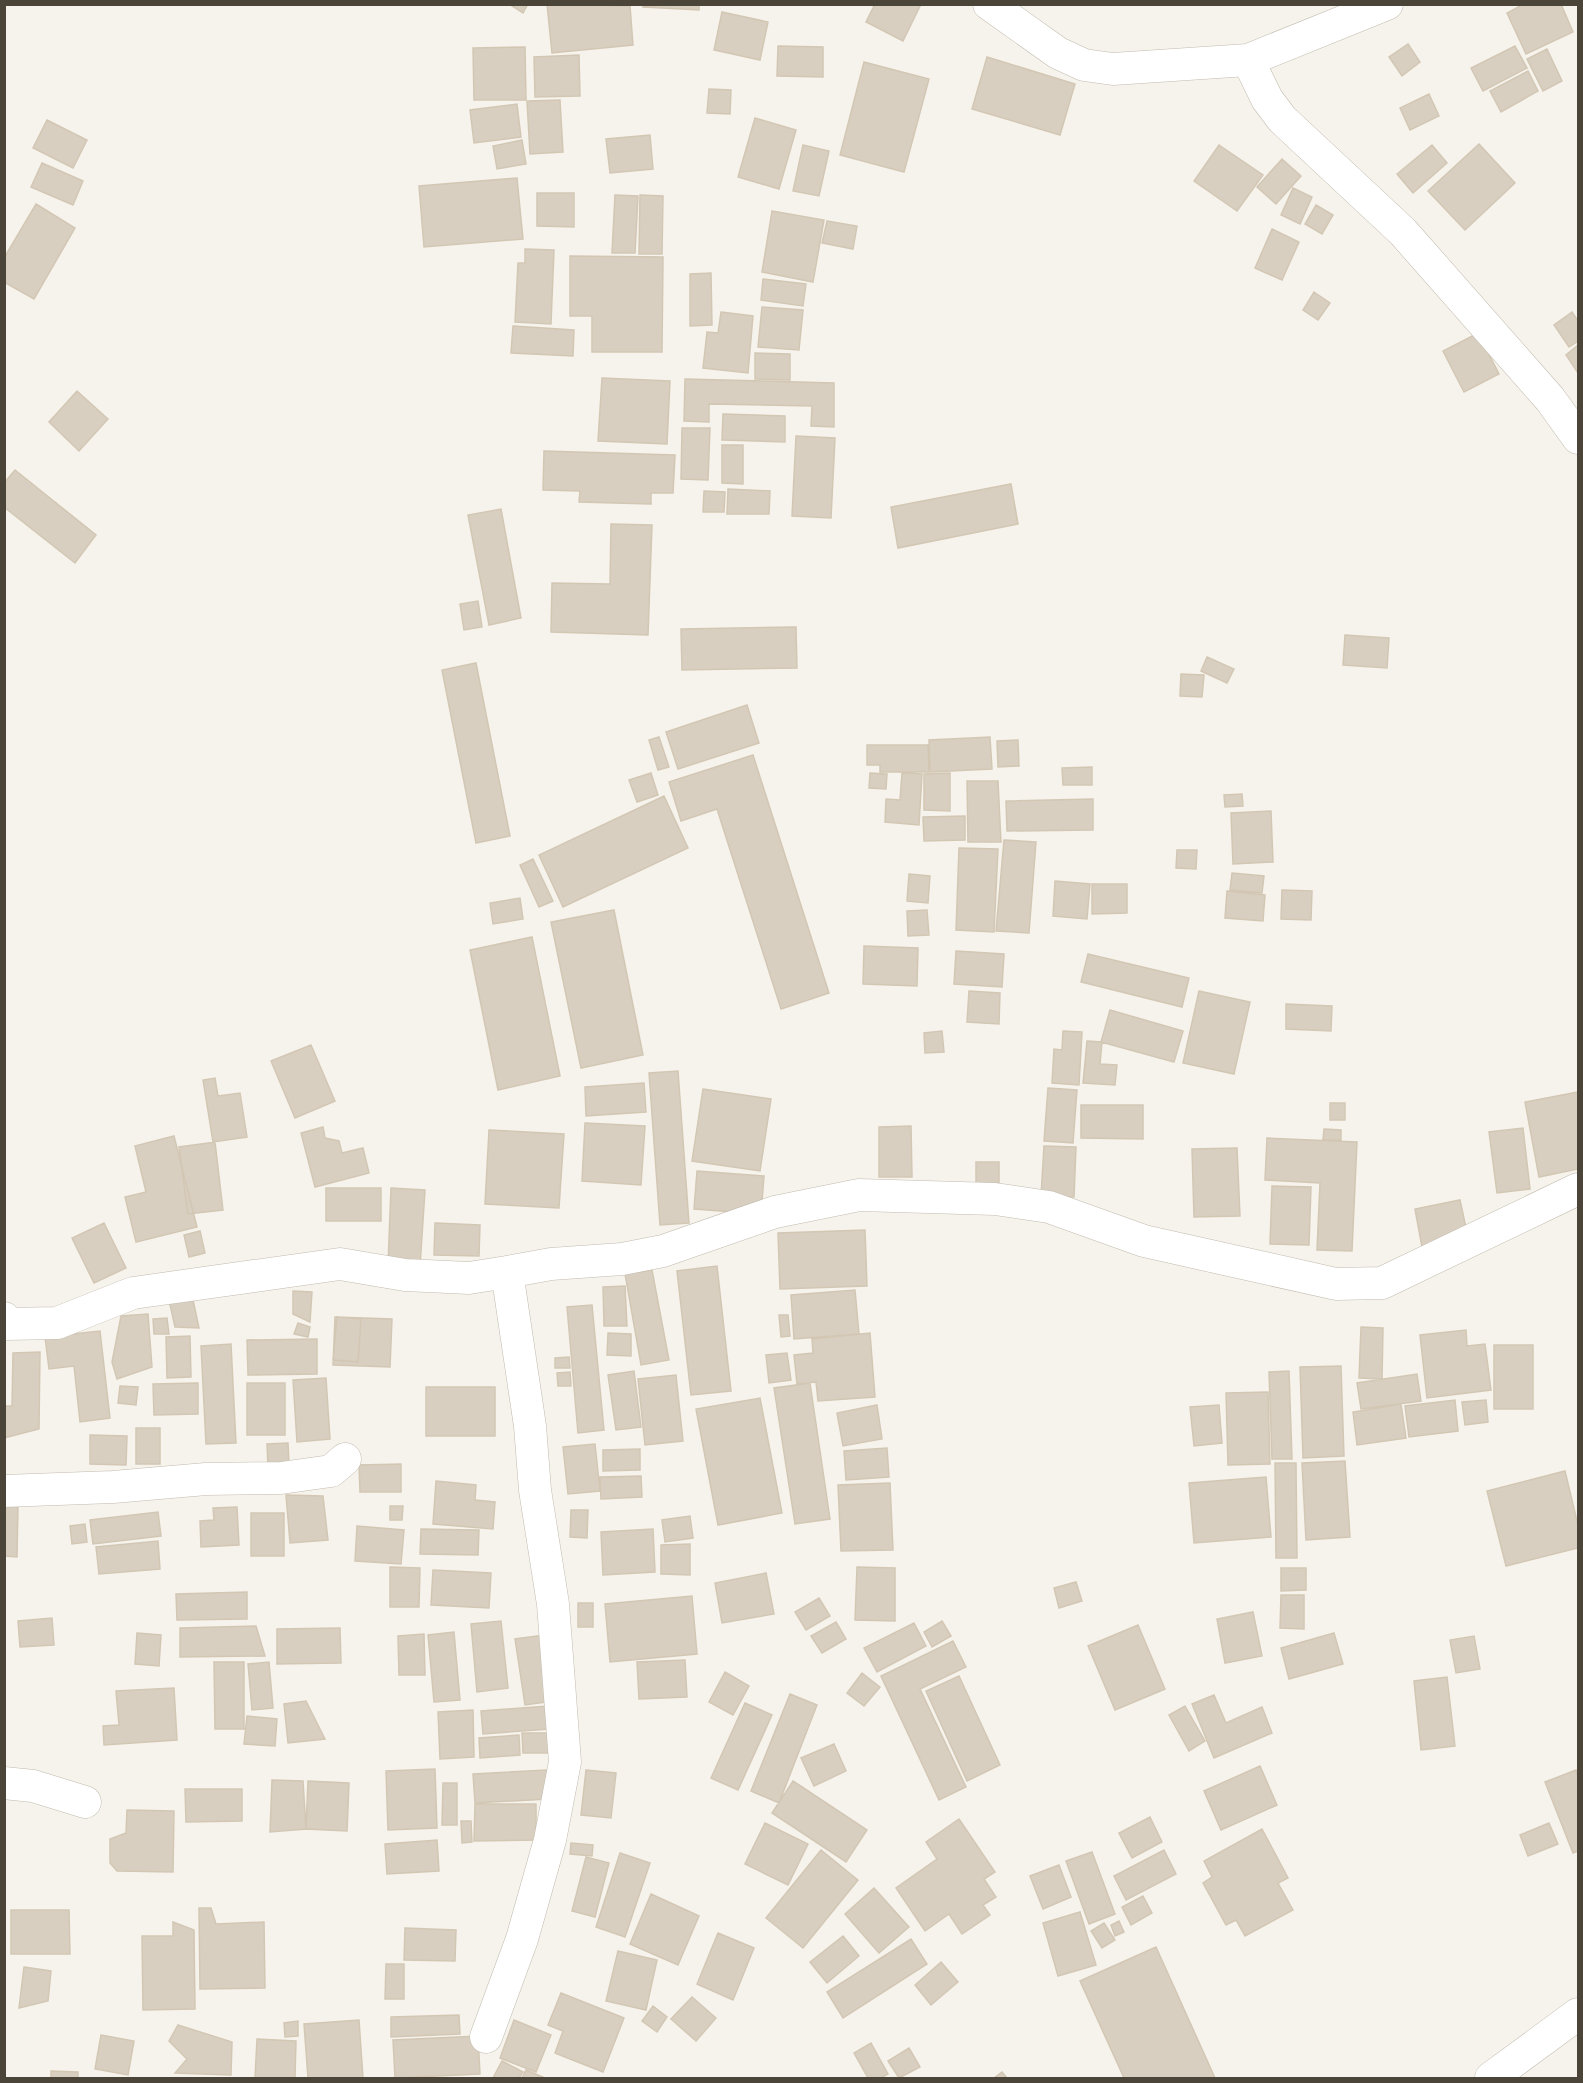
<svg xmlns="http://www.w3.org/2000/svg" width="1583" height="2083" viewBox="0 0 1583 2083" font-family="'Sofia Sans Condensed',sans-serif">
  <rect width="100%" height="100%" fill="#f6f3ec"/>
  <path fill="#d8cfc1" stroke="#d3c7b4" stroke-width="1.5" d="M509 4H528L523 13Z
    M547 4 630 6 633 45 552 53Z
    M643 4H699V10L643 7Z
    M875 4H921L903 41 866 22Z
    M1524 4H1561L1573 32 1526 54 1507 13Z
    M722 12 768 22 760 60 714 50Z
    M1408 44 1420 62 1402 76 1389 57Z
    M778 46 823 47V77L777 76Z
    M1515 46 1527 68 1483 91 1471 68Z
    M525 47 526 100H474L473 48Z
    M1547 49 1562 81 1543 91 1527 59Z
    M579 55 580 96 535 97 534 57Z
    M987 57 1075 84 1060 135 972 109Z
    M864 62 929 79 904 172 840 155Z
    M1528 71 1538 91 1501 112 1490 91Z
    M709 89 731 90 730 114 707 113Z
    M1429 94 1439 116 1410 130 1400 108Z
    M560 100 563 152 530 154 527 101Z
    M517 104 521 137 474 143 470 110Z
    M755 118 796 130 779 189 738 177Z
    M47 120 87 140 73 168 33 148Z
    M650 135 653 169 610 173 606 139Z
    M522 140 526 164 497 169 493 146Z
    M1479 144 1515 183 1465 230 1428 191Z
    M803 145 829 151 819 196 793 191Z
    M1219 145 1263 175 1237 211 1194 181Z
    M1432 145 1447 163 1413 193 1397 174Z
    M1282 159 1301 176 1276 204 1257 187Z
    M42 163 83 181 73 205 31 187Z
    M517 178 523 239 424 247 419 186Z
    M1293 188 1312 197 1300 224 1281 215Z
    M537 193H574V227L537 226Z
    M615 195 638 196 635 253H612Z
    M640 195 663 196 662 254H639Z
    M36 204 75 228 34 299 4 282V258Z
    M1316 205 1333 215 1322 234 1305 224Z
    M772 211 824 220 813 282 762 272Z
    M827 221 857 226 853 249 822 243Z
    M1272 229 1299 242 1282 280 1255 268Z
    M525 249 554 250 551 324 515 322 518 263H525Z
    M570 256 663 257 662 352H592V316H570Z
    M711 273 712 325 690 326V274Z
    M763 279 806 284 803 306 761 300Z
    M1314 292 1330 303 1318 320 1303 310Z
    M762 307 803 310 799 350 758 347Z
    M721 312 753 316 748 373 703 368 707 332 718 333Z
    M1572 312 1578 321V341L1569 347 1554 325Z
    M513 326 574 330 573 356 511 353Z
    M1478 333 1499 374 1464 392 1443 351Z
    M1578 345V373L1566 355Z
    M755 353 790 354V380L755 379Z
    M602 378 670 381 667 444 598 441Z
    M685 379 834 383V427L811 426 812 406 709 404V422L684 421Z
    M77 391 108 419 79 451 49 422Z
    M723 414 785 416V442L722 440Z
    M682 428H710L708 480 681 479Z
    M796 436 835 438 831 518 792 516Z
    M722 445H743V484L722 483Z
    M544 451 675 455 673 493H651V504L579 502 580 491 543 490Z
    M15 470 96 535 75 563 4 507V483Z
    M1011 484 1018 524 898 548 891 507Z
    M728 489 770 491 769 514H727Z
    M704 491 725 492 724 512H703Z
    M501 509 521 618 489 625 468 515Z
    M611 524 652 525 648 635 551 632 552 583 610 584Z
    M478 601 482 627 464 630 460 604Z
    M796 627 797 668 682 670 681 629Z
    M1345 635 1389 638 1387 668 1343 665Z
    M1207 657 1234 669 1227 683 1201 671Z
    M476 663 510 836 476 843 442 670Z
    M1181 674 1204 675 1202 697 1180 696Z
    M747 705 759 743 678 769 666 732Z
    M659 737 669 767 658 770 649 740Z
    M990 737 992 769 930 772 929 740Z
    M1018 740 1019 766 998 767 997 741Z
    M867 745H928L929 772H880V765H867Z
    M753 755 829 993 781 1009 717 809 681 821 669 782Z
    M1092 767V785H1063L1062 768Z
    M651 773 658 795 637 802 629 780Z
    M870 773 887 774 886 789 869 788Z
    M902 773 922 774 919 825 885 822 886 799 900 800Z
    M950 773V811L924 810V774Z
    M967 781H998L1001 842H968Z
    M1242 794 1243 806 1225 807 1224 795Z
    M664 796 688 848 563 907 539 855Z
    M1093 799V830L1007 831 1006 801Z
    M1271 811 1273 862 1233 864 1231 813Z
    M965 816V840L924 841 923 817Z
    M1004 840 1036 842 1029 933 996 931Z
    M959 848 998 849 994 932 956 930Z
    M1177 850H1197L1196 869 1176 868Z
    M533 859 553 901 539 907 520 865Z
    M1232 873 1264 876 1262 893 1230 890Z
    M909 874 930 876 928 903 907 901Z
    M1055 881 1090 884 1087 919 1053 916Z
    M1092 884H1127V913L1092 914Z
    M1282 890 1312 891 1311 920 1281 919Z
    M1227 891 1265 895 1263 921 1225 918Z
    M520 898 523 919 493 924 490 903Z
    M614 910 643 1055 581 1068 551 922Z
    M927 910 929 935 908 936 907 911Z
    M532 937 560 1076 498 1090 470 950Z
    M864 946 918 948 917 986 863 984Z
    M956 951 1004 954 1002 987 954 984Z
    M1088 954 1189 978 1182 1007 1081 982Z
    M969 991 1000 993 999 1024 967 1022Z
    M1199 991 1250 1002 1234 1074 1183 1063Z
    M1286 1004 1332 1006 1331 1031 1286 1029Z
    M1110 1010 1183 1031 1174 1062 1101 1042Z
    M942 1031 944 1052 925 1053 924 1033Z
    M1063 1031 1082 1032 1079 1085 1052 1083 1054 1049 1062 1050Z
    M1087 1041 1102 1042 1100 1064 1117 1065 1115 1085 1083 1083Z
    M311 1045 335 1101 295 1118 271 1061Z
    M678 1071 689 1223 660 1225 649 1073Z
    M215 1078 218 1096 240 1093 247 1137 213 1142 203 1080Z
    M644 1083 646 1112 586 1116 585 1087Z
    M1048 1088 1077 1090 1073 1143 1044 1141Z
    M703 1089 771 1099 760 1171 692 1161Z
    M1578 1092V1169L1539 1177 1525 1102Z
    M1330 1103H1345V1120H1330Z
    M1081 1105H1143V1139L1081 1138Z
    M585 1123 645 1126 641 1185 582 1181Z
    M911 1126 912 1177H879V1127Z
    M323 1127 325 1138 339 1141 342 1153 363 1148 369 1173 315 1187 301 1133Z
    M1523 1128 1530 1189 1497 1193 1489 1132Z
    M1324 1129 1341 1130V1140H1323Z
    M489 1130 564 1134 559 1208 485 1204Z
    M174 1136 197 1227 136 1242 125 1197 146 1192 135 1146Z
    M1267 1138 1357 1142 1352 1251 1317 1250 1320 1183 1265 1180Z
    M215 1142 223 1210 188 1214 179 1147Z
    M1044 1146 1076 1147 1074 1197 1041 1196Z
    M1237 1148 1240 1216 1194 1217 1192 1149Z
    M976 1162H999V1186H976Z
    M697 1171 764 1176 761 1214 694 1209Z
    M1272 1186 1311 1187 1309 1245 1270 1244Z
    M326 1188H381V1221H326Z
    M391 1188 425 1190 420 1267 388 1265Z
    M1460 1200 1468 1237 1422 1247 1415 1209Z
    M104 1223 126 1268 94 1283 72 1238Z
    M435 1223 480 1225 479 1256 434 1255Z
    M865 1230 867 1286 780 1289 778 1233Z
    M200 1231 205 1253 189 1257 184 1235Z
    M717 1266 731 1391 691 1395 677 1271Z
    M652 1270 669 1360 641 1365 625 1274Z
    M625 1286 627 1326H604L603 1287Z
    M855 1290 859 1334 794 1339 791 1295Z
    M293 1291 312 1292 310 1322 293 1314Z
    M192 1295 199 1328 175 1327 169 1300Z
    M592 1305 604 1430 578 1433 567 1307Z
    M148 1314 152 1367 117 1379 112 1362 121 1316Z
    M779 1315H788L790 1336 781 1337Z
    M335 1317 392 1319 390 1367 333 1365Z
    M337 1317 361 1319 358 1362 333 1360Z
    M167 1318 169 1334H154L153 1319Z
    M298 1323 310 1327 308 1337 294 1334Z
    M1361 1327 1383 1328 1382 1379 1359 1378Z
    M1466 1330 1467 1346 1485 1344 1491 1390 1427 1398 1420 1335Z
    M100 1331 110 1418 80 1422 74 1366 49 1369 45 1337Z
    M608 1333 631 1334V1356L607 1355Z
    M870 1333 875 1397 818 1401 816 1382 797 1384 794 1355 813 1353 812 1339Z
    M190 1336 191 1377 167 1378 166 1337Z
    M317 1339V1374L248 1375 247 1340Z
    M231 1344 236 1443 206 1444 201 1346Z
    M1494 1345H1533V1409H1494Z
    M40 1352 39 1429 4 1438V1406H12L13 1353Z
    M787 1353 791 1380 769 1383 766 1355Z
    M569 1357 570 1368H555V1358Z
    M1341 1366 1344 1456 1303 1458 1300 1367Z
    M634 1371 641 1427 616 1430 608 1375Z
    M1289 1371 1292 1459H1272L1269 1372Z
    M570 1372 571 1386H558L557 1373Z
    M1417 1374 1421 1401 1361 1409 1357 1383Z
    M676 1375 683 1441 645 1445 638 1379Z
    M326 1378 330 1439 297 1442 293 1380Z
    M198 1383V1414L154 1415 153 1384Z
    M247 1383H285V1435H247Z
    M810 1383 830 1519 795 1524 774 1388Z
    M120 1386 138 1387 136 1405 118 1403Z
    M426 1387H495V1436H426Z
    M1268 1392 1270 1464 1228 1465 1226 1393Z
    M760 1398 782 1513 718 1525 696 1409Z
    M1455 1400 1458 1431 1409 1437 1405 1406Z
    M1486 1400 1488 1422 1465 1425 1462 1402Z
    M1401 1404 1406 1438 1357 1445 1353 1412Z
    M877 1405 882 1439 843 1446 837 1413Z
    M1219 1405 1222 1443 1194 1446 1190 1407Z
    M136 1428H160V1464H136Z
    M90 1435 127 1436 126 1465 90 1464Z
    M288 1443 289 1465 268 1466 267 1444Z
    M595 1444 600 1491 568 1494 563 1447Z
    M887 1448 889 1477 846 1480 844 1451Z
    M640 1449V1470L603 1471V1450Z
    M1345 1461 1350 1537 1306 1540 1302 1463Z
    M1275 1463H1296L1297 1558H1276Z
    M401 1464V1492H360L359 1465Z
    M1565 1471 1578 1525V1548L1506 1566 1487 1491Z
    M641 1476 642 1497 601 1499 600 1477Z
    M1266 1477 1271 1537 1194 1543 1189 1483Z
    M436 1481 476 1485 475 1500 495 1502 493 1529 433 1524Z
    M890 1483 893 1550 841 1551 838 1485Z
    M286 1495 323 1496 328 1540 290 1543Z
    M4 1505 18 1506 17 1557 4 1556Z
    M390 1506H403L402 1520H390Z
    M237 1507 239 1545 201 1547 200 1521 214 1520 213 1508Z
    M571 1510H588L587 1538 570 1537Z
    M158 1512 161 1536 93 1544 90 1520Z
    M251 1513H284V1556H251Z
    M690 1516 693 1538 665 1542 662 1520Z
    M85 1524 87 1542 72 1544 70 1526Z
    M357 1526 404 1530 401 1564 355 1561Z
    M421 1529 479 1530 478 1555 420 1554Z
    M653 1529 655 1572 603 1575 601 1532Z
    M158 1541 160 1569 99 1574 96 1547Z
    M690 1544V1575L661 1574V1545Z
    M390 1567 420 1568 419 1607H390Z
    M857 1567 895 1568V1621L855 1620Z
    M1281 1568H1306V1590L1281 1591Z
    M433 1570 491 1573 489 1608 431 1605Z
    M766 1573 774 1614 722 1623 715 1583Z
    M1076 1582 1082 1601 1059 1608 1054 1588Z
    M247 1592V1619L177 1620 176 1594Z
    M1281 1595H1304V1629L1280 1628Z
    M692 1596 697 1654 610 1662 605 1604Z
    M819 1598 830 1616 806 1630 795 1612Z
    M578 1603H593V1627H578Z
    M1253 1612 1262 1656 1225 1663 1217 1619Z
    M52 1618 54 1645 20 1647 18 1621Z
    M501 1621 508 1688 477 1692 471 1624Z
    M942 1621 951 1636 932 1647 924 1632Z
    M836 1622 846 1639 822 1653 811 1636Z
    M914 1623 926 1646 877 1672 864 1648Z
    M1138 1625 1165 1689 1115 1710 1088 1646Z
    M256 1626 265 1656 180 1657V1628Z
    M340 1628 341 1663 277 1664V1629Z
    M454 1632 460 1700 434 1702 428 1635Z
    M137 1633 161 1635 159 1666 135 1664Z
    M1334 1633 1343 1664 1289 1679 1281 1648Z
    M424 1634 425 1675H399L398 1636Z
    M544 1635 553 1701 525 1705 515 1639Z
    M1474 1636 1480 1669 1456 1673 1450 1640Z
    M953 1641 966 1667 920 1689 966 1787 939 1800 881 1676Z
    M685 1660 687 1697 639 1699 637 1662Z
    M214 1662H244V1729H215Z
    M269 1662 273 1708 252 1710 248 1664Z
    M725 1672 749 1686 733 1715 709 1702Z
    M862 1673 880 1687 864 1706 847 1693Z
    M959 1676 1000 1765 967 1781 926 1691Z
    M1447 1677 1455 1746 1421 1750 1414 1681Z
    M174 1688 177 1740 104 1745 103 1726 119 1725 116 1691Z
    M790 1694 817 1705 779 1803 751 1791Z
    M1214 1695 1226 1723 1262 1707 1272 1733 1214 1758 1192 1704Z
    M306 1701 325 1739 288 1743 284 1704Z
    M745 1703 772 1715 738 1790 711 1778Z
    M548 1706 549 1729 483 1734 481 1711Z
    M1185 1706 1205 1741 1189 1751 1169 1715Z
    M473 1710 474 1757 440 1759 438 1712Z
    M247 1716 277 1719 275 1746 244 1744Z
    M522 1733H550L551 1753H523Z
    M519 1735 520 1755 480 1758 479 1738Z
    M834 1744 846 1771 814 1786 801 1758Z
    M1260 1766 1277 1805 1221 1830 1204 1791Z
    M435 1769 437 1828 388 1830 386 1771Z
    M547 1770 548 1799 475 1803 473 1774Z
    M586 1770 616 1773 611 1818 581 1815Z
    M1576 1770 1578 1777V1851L1573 1853 1545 1782Z
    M272 1780 303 1781 306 1829 270 1832Z
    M308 1781 349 1783 347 1831 306 1829Z
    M793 1781 867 1830 846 1862 772 1813Z
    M443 1783H457V1825H442Z
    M185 1789H242V1821L186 1822Z
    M475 1804H536V1840L474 1841Z
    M127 1810 174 1811 173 1872 117 1871 110 1863V1839L126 1833Z
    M1150 1817 1162 1842 1132 1858 1119 1833Z
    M959 1819 995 1872 984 1879 996 1897 983 1905 990 1915 962 1934 949 1914 925 1931 896 1888 937 1859 926 1842Z
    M461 1821H471L472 1842 462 1843Z
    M765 1823 808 1844 788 1885 745 1864Z
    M1549 1823 1558 1844 1528 1856 1520 1835Z
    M1262 1829 1288 1878 1278 1883 1293 1910 1245 1936 1236 1920 1226 1925 1203 1883 1212 1877 1204 1861Z
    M437 1840 439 1871 387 1874 385 1844Z
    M571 1843 593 1845 592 1856 570 1854Z
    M821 1850 858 1880 803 1948 766 1918Z
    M1164 1850 1176 1874 1126 1900 1114 1876Z
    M1092 1852 1115 1914 1089 1924 1066 1861Z
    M620 1853 650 1863 625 1937 596 1927Z
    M586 1857 609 1863 595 1917 572 1911Z
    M1059 1865 1071 1897 1043 1909 1030 1876Z
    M874 1888 909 1927 879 1953 845 1914Z
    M651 1894 699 1916 678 1965 630 1944Z
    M1143 1896 1152 1913 1131 1925 1122 1907Z
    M199 1908H211L216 1924 264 1922 265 1988 200 1989Z
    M11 1910H69L70 1954H11Z
    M1080 1912 1096 1965 1058 1976 1043 1923Z
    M1119 1921 1124 1932 1115 1936 1111 1925Z
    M173 1922 194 1930 195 2009 143 2010 142 1936H173Z
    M1104 1923 1115 1940 1102 1948 1091 1931Z
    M405 1928 456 1930 455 1961 404 1960Z
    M718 1933 754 1948 733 2000 697 1984Z
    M843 1936 859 1956 827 1983 810 1962Z
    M911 1939 927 1964 843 2018 827 1992Z
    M1156 1947 1215 2078H1124L1080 1981Z
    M618 1951 657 1960 646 2010 606 2001Z
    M941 1962 958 1982 931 2005 915 1985Z
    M386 1964H404V1999H385Z
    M24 1967 51 1971 48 2001 19 2008Z
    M561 1993 624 2018 603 2072 555 2053 563 2031 548 2025Z
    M692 1997 716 2018 696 2041 671 2019Z
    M653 2006 667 2017 657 2032 642 2021Z
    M459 2015 460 2034 391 2037V2017Z
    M359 2020 363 2078H308L304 2024Z
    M514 2020 551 2035 536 2072 500 2058Z
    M298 2021V2036L285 2037 284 2023Z
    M178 2025 232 2042 231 2075 175 2073 187 2059 169 2041Z
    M101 2035 134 2041 128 2075 95 2069Z
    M478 2036 480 2074 395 2078 393 2040Z
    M257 2039 296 2041 295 2078H255Z
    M871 2043 888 2074 881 2078H868L854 2053Z
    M909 2048 920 2067 899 2078 888 2061Z
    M502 2061 523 2072 519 2078H493Z
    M526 2070 545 2078H522Z
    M51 2071 78 2072V2078H51Z
    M1002 2072 1007 2078H994Z"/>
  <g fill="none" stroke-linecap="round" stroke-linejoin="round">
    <g stroke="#c2bbae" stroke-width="33">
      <path id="street" d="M989 4 1058 53 1084 65 1113 69 1248 60 1387 4
        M1248 60 1267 99 1282 119 1403 232 1550 399 1578 438
        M4 1318 7 1324 57 1323 133 1293 340 1264 405 1275 469 1278 507 1272
        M4 1491 113 1487 206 1479 281 1478 331 1471 345 1459
        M4 1783 33 1786 85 1802
        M486 2037 522 1939 550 1840 565 1762 553 1604 535 1490 530 1426 507 1272 551 1264 622 1259 663 1251 775 1212 859 1195 995 1199 1049 1207 1144 1241 1336 1284 1382 1283 1578 1189
        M1491 2078 1578 2014"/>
    </g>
    <use href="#street" stroke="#fff" stroke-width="32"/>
  </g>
  <rect width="1583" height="2083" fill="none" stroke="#4b4439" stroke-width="12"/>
</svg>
